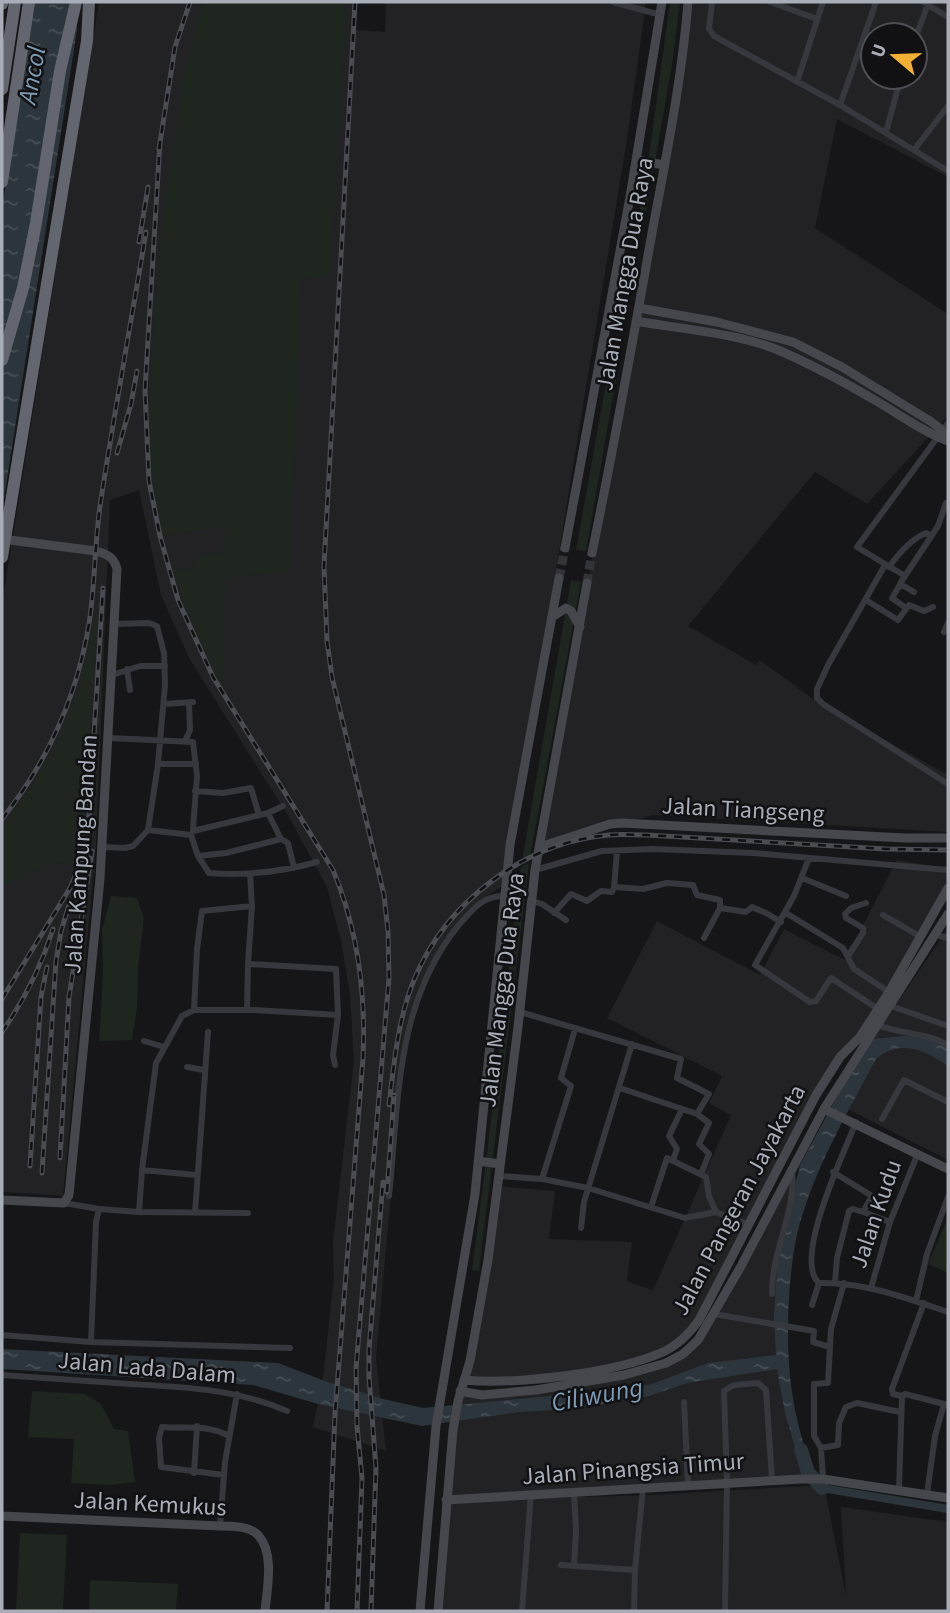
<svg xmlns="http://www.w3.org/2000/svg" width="950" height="1613" viewBox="0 0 950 1613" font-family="'Source Sans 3',sans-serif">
  <defs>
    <pattern id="water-ripples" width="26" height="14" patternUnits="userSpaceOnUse" patternTransform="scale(1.75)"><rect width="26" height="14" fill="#2c353c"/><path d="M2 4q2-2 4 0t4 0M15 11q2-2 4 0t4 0" fill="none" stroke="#485056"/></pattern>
  </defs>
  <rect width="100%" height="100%" fill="#161618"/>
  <path fill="#222225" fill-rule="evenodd" d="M99 2H358L356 30 385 32 386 2H646L628 133 504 885 488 895 465 917 420 984 406 1029 376 1358 386 1451 313 1427 323 1378 334 1278 333 1242 354 1061 350 995 341 941 327 887 290 819 189 658 161 595 139 490 110 500 96 846 63 1196 2 1192V604Z
    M691 2H948V177L837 119 815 228 948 314V416L867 504 815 472 688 626 756 665 760 660 817 702 948 775V832L653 815 539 847 636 321ZM873 35H915V77H873Z
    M897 860 948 869V887L889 992 840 1057 699 1320 677 1344 617 1366 486 1382 464 1380 498 1186 555 1191 549 1239 632 1242 627 1281 653 1290 731 1115 709 1103 722 1076 607 1018 657 921 760 975 784 929 845 960Z
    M948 928V1160L834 1102 863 1054Z
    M792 1171 796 1183 778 1252 788 1425 804 1479 475 1500 651 1495 824 1485 846 1596 841 1507 948 1522V1611H438L460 1391 482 1395 562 1387 666 1363 698 1340Z"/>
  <path fill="#1e261f" d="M204 2H345L331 275 302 278 289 571 225 578 223 691 191 621 171 567 188 572 201 555H221L226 527 185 531 162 537 153 479 149 418 160 241 183 82 192 41Z
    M670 2H680L679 11 672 65 642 235 635 234 648 163Z
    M608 372 617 373 586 551 576 550Z
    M571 580 581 582 530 857 522 861Z
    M95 617H98L81 846 76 865 53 863 2 885V826L24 798 55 746 79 687Z
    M529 863 479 1271 472 1270 486 1162 519 877 521 867Z
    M111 896 137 898 144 918 138 969 137 1008 132 1040 99 1041 103 975 102 930Z
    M948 1218V1273L928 1264Z
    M32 1391 85 1394 101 1404 114 1429 128 1431 135 1482 109 1485 71 1483 74 1439 28 1437Z
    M20 1533 67 1535 63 1611H16Z
    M90 1580 178 1584 176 1611H89Z"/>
  <path fill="url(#water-ripples)" d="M33 2H77V30L2 511V209Z
    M903 1036H924L948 1047V1066C925 1050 901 1038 876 1059 850 1108 820 1159 803 1213 787 1259 784 1349 793 1398 796 1421 804 1443 809 1465L800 1466 785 1413 777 1369 687 1383 649 1396 575 1409 518 1412 422 1426 318 1404 253 1385 2 1369V1349L278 1363 325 1381 383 1399 423 1408 625 1389 652 1384 708 1363 776 1355 774 1318 778 1252 800 1165 866 1043 875 1039Z"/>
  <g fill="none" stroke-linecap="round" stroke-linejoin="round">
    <path stroke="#2c353c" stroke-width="8" d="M822 1488 948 1509"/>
    <path stroke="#2c353c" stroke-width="14" d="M801 1450 808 1472 822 1488"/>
    <path stroke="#333438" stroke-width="9" stroke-dasharray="9 4.5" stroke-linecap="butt" d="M559 578 565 548
      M587 583 592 553"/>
    <path stroke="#37383d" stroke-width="6" d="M613 2 661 15
      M712 2 709 29 714 36 840 105 948 171
      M770 2 817 19
      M923 2 948 17
      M915 39 928 4
      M797 82 823 2
      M840 105 876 2
      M886 132 901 77
      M914 150 948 106
      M885 565 828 665 817 689V698L823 704 948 784
      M889 567C899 553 911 539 926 533L931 535
      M905 576 857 547 948 423
      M901 583 892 598 906 608
      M914 592 902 585 901 582 938 526 946 503
      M866 600 898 620 909 605 924 611 933 607
      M944 632 948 623
      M127 669 130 690
      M112 675 140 666H165
      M164 704 193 702
      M109 738 193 742 197 776 193 829
      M185 741 190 730 189 702
      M158 764H196
      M195 791 223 793 251 788 259 815
      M268 813 281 839 288 843 294 868
      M148 830 191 835
      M193 831 268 813 283 806
      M191 835 198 856 209 873C247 876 281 872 317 862
      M102 847 125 848 133 846 148 830 158 764 165 685 164 653 157 626 149 623 114 624
      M198 856 226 853 281 839
      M809 858 794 896 755 965 810 1002 816 1001 831 978 878 1009
      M535 870 602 851 653 849 753 853 948 870
      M802 878 846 896
      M614 887 617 851
      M532 901 542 904 566 920
      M554 913 571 894 587 901 601 891 612 892 614 887 643 889 667 883 693 885 697 895 720 900V908
      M786 913 843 948 854 969 889 992
      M883 915 921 937
      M936 935 948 938
      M704 938 720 908 746 912 752 907 766 913 781 922
      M848 956 863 933V928L846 918 845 914 851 908 866 903
      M248 964 252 906 250 874
      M891 1006 948 1026
      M194 1010 197 949 202 911 252 906
      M247 1010 248 964 336 969 338 1015 333 1055 335 1065
      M520 1012 681 1059 677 1078 709 1094 697 1114 709 1123 699 1144 709 1154 701 1174
      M878 1025C902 1035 926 1032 948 1045
      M144 1041 164 1047
      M187 1067 204 1070
      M620 1088 697 1114
      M882 1119 904 1080 948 1102
      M673 1160 677 1149 669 1136 682 1109
      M142 1170 196 1175
      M833 1172 872 1196 863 1212 890 1222
      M499 1176 542 1179 588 1188 685 1218 716 1212 749 1225
      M542 1179 571 1086 561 1078 575 1029
      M389 1196C399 1101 395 1004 458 926 472 910 483 895 505 896
      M64 1203 99 1209 139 1212 248 1213
      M651 1207 667 1158 706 1177 709 1196 716 1212
      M139 1212 142 1170 156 1063 182 1016 194 1010H254L338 1015
      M195 1213 208 1032
      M581 1228 584 1202 632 1044
      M819 1283C792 1260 845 1151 856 1122
      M819 1283C864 1282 906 1298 948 1312
      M835 1283 837 1258 849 1211 853 1209 863 1212
      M871 1288 890 1222 918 1153
      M772 1294C771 1253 797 1208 792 1171
      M916 1301 927 1254 948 1197
      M812 1305 819 1283
      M714 1314 814 1331 813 1342 830 1347
      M2 1335 91 1342 290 1348
      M91 1342 96 1222 99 1209
      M2 1375C44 1378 87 1381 130 1384 184 1387 236 1389 287 1411
      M902 1396 905 1394 948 1405
      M684 1402 688 1485
      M821 1448 838 1445 839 1423 846 1407 857 1403 900 1412
      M194 1473 197 1426
      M224 1475 161 1467 159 1438 162 1427C186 1429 206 1424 229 1436
      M823 1479 821 1448 814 1436V1384L828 1383 831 1329 844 1283
      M899 1489 902 1396 893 1394 892 1389 924 1303
      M574 1492 576 1532 574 1566
      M927 1494 935 1436 944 1404
      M220 1526 225 1462 237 1394
      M561 1565 635 1570
      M522 1611 531 1494
      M634 1611 635 1570 643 1488
      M725 1611 727 1482 724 1391 734 1385 758 1383 766 1390 772 1480"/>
    <path stroke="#45474d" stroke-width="9" d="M637 160 664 165
      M639 308 717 322 793 342 842 367 930 421 942 430 947 440
      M636 321C680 329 737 333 778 350 813 365 846 383 878 402 902 416 923 432 948 441
      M2 539 96 551C107 554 114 557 117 569L100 879 69 1195 64 1203 2 1200
      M565 548 630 197 662 2
      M592 553C614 447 633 340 652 233 666 157 682 79 688 2
      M552 617 566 608 571 611 580 627
      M540 847 610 824 622 823 905 838H948
      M824 1109 948 1169
      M478 1161 500 1164
      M464 1380C515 1385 616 1373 663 1352 678 1345 690 1333 699 1320L816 1095 840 1057 860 1037 889 992 948 888
      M460 1391 482 1395 536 1390 624 1375 666 1363 683 1354 698 1340 740 1268 824 1109 948 914
      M446 1500 801 1479H823L948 1498
      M2 1516 220 1526C232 1526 249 1526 258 1535 275 1553 267 1589 265 1611
      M420 1611 436 1426 475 1194 510 845 559 578
      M438 1611 453 1430 458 1401 470 1361 488 1260 518 1027 535 870 587 583"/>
    <path stroke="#63666e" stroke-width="12" d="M2 4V2
      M2 89 15 2
      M2 182 29 2
      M2 360 23 288 36 223 60 71 76 2
      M2 557 87 41 89 2"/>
    <g stroke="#4a4c52" stroke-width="5">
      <path id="rail" d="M355 2 324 566 327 641 332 677 384 895 388 931 389 978 356 1368 357 1426 362 1478 357 1611
        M160 141 145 390 149 481 160 536 178 600 213 677 333 870C358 930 366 994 363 1058L335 1413 327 1611
        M159 149 175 47 190 2
        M139 242 148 187
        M117 453 131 404 137 371
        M2 819C49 760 79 692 90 617 95 580 95 542 100 506 114 414 131 323 146 232
        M2 999 70 888 82 861 89 817 103 588
        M2 1032C25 999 41 967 53 929
        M389 1105C394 1063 398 1019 414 980 446 902 525 842 609 835 622 834 634 835 647 835L886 849 948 850
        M60 1158 69 997 92 851
        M30 1166 41 997 47 967
        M42 1173 56 961 61 931 70 902
        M387 1192 394 1095
        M371 1611 376 1468 369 1377V1349L383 1182"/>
    </g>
    <use href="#rail" stroke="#111113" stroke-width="2.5" stroke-dasharray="8" stroke-linecap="butt"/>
  </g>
  <g text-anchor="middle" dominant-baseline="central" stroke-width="5" stroke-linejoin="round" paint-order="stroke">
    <g font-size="24" fill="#a8adb8" stroke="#111113">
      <text transform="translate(625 274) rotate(-80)">Jalan Mangga Dua Raya</text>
      <text transform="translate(743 810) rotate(3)">Jalan Tiangseng</text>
      <text transform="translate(81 854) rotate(-86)">Jalan Kampung Bandan</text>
      <text transform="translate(502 990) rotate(-83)">Jalan Mangga Dua Raya</text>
      <text transform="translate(739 1200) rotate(-62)">Jalan Pangeran Jayakarta</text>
      <text transform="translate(876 1214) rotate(-71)">Jalan Kudu</text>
      <text transform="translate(147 1368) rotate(5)">Jalan Lada Dalam</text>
      <text transform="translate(633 1469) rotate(-4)">Jalan Pinangsia Timur</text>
      <text transform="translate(150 1504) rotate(3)">Jalan Kemukus</text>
    </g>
    <g font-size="26" font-style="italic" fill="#7f9bb3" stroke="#111113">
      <text transform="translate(32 75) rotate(-80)">Ancol</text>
      <text transform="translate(597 1395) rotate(-10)">Ciliwung</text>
    </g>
  </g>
  <rect width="950" height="1613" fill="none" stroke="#a8adb8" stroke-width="7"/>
  <g transform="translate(894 56) rotate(289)"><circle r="33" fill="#111113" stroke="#4d4f55" stroke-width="2"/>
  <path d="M0-5L12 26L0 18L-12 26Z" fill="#f2b134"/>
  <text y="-10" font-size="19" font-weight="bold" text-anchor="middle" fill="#a8adb8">U</text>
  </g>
</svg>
